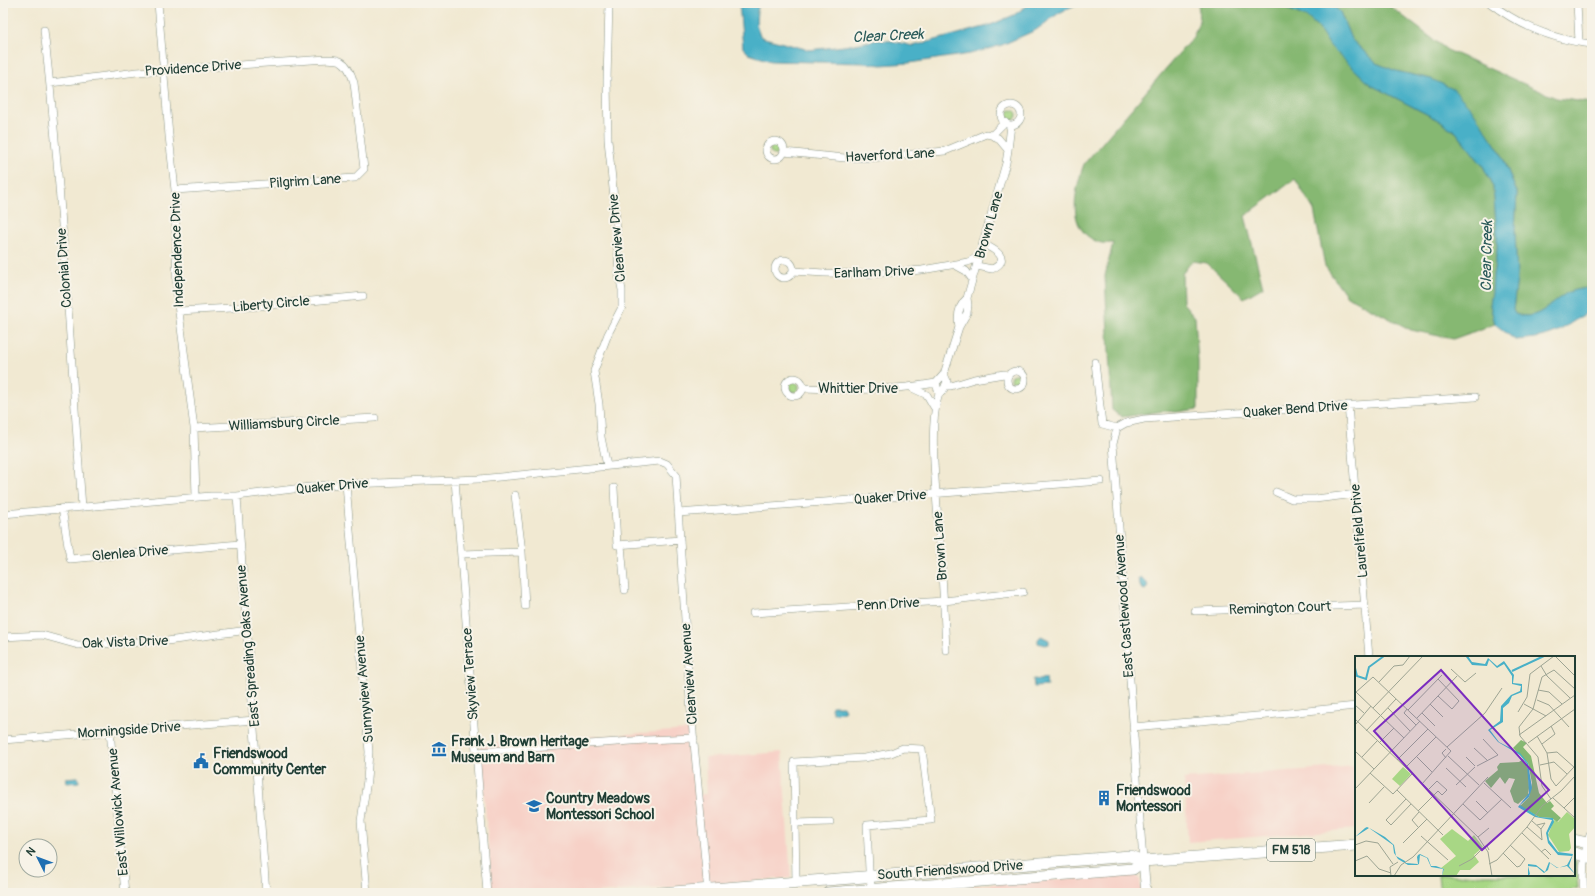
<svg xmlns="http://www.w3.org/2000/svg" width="1595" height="896" viewBox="0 0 1595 896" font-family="Pangolin,sans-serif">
  <rect width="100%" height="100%" fill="#f7f3e8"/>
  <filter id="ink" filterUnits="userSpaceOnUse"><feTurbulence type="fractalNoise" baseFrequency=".025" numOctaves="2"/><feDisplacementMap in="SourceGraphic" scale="8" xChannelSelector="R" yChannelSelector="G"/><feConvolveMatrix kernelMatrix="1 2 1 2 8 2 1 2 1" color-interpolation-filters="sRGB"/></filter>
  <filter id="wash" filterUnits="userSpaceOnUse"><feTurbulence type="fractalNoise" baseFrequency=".012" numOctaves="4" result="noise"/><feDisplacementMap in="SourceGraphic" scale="16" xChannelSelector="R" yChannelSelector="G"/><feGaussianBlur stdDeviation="0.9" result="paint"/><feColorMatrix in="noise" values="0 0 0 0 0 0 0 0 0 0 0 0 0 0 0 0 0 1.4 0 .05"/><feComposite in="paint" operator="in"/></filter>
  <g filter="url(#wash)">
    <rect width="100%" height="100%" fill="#f1e9d2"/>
    <path fill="#f7d1c7" d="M689 730 695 795 707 794 705 758 782 752 791 878 597 893H492L480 744Z
      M1356 766V829L1188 842 1184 779Z
      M1135 873 1140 880 1141 893H877Z"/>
    <path fill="#a8d785" stroke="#648a5c" d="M1007 115a5 5 0 1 1 10 0a5 5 0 1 1-10 0Z
      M770 150a5 5 0 1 1 10 0a5 5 0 1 1-10 0Z
      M1011 379a5 5 0 1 1 10 0a5 5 0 1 1-10 0Z
      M789 387a5 5 0 1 1 10 0a5 5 0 1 1-10 0Z
      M1574 860 1576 861 1578 888 1571 890V893H1440L1438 875H1574Z"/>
    <path fill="#86b872" stroke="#527a53" d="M1198 3H1279L1290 10 1308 18 1318 27 1331 46 1371 85 1438 120 1456 132 1483 166 1493 187 1497 235V250L1493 275 1492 292 1490 305 1495 324 1453 339 1411 330 1347 296 1325 266 1314 210 1295 179 1245 216 1263 287 1244 298 1207 263 1192 261 1182 274 1183 303 1195 317 1198 363V409L1176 412 1164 411 1122 417 1112 410 1105 276 1113 243C1108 243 1102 244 1098 242 1065 229 1075 190 1084 164L1193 37 1200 19Z
      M1330 3H1386L1447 50 1556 98 1592 103V287C1584 289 1574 289 1568 293 1549 303 1539 322 1515 314L1513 310 1517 278 1515 230 1517 193 1501 153 1484 128 1431 79 1396 71 1376 63 1351 39 1340 12Z"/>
    <path fill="#48b0c7" stroke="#34767e" d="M739 3H759C756 16 754 25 761 37L809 50 844 46 877 40 892 41 913 46 988 26 1014 15 1031 3H1079L1059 13 1036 30 1002 45 970 54 909 63 881 65 865 63 771 61 749 54 743 48Z
      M1279 3H1330L1340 12 1351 39 1376 63 1396 71 1431 79 1453 89 1471 108 1501 153 1517 193 1515 230 1517 278 1513 310 1515 314C1539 322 1549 303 1567 293 1574 289 1584 289 1592 287V311C1581 315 1572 323 1562 329 1548 337 1531 339 1515 340L1495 324 1490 305 1492 292 1493 275 1497 250V235L1493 187 1483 166 1456 132 1438 120 1371 85 1330 46 1318 27 1308 18 1290 10Z
      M1141 577 1147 583 1148 587 1145 590 1141 588 1138 579Z
      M1041 636 1049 640V644L1045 645 1038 643V639Z
      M1042 678H1046L1047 686 1034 687 1033 679 1042 680Z
      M832 706H843L845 710 844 712 833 713 831 709Z
      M78 777 79 782 67 783 66 778Z"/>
  </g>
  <g filter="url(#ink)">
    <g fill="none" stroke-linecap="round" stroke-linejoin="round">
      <g stroke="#889383" stroke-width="8">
        <path id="minor" d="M158 3 169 136 175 190 177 297 194 428 196 497
          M1490 3C1520 26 1555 40 1592 44
          M1577 3 1579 42
          M44 30C62 188 70 348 82 507
          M50 83 137 72 312 60C337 59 346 55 354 83L364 169 355 178 175 190
          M1001 115a10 10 0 1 1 20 0a10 10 0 1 1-20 0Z
          M992 135 1005 122
          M766 150a9 9 0 1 1 18 0a9 9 0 1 1-18 0Z
          M1008 150 1011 125
          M784 152 845 158H870L945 151 986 134 991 135 998 138 1008 150 1006 163 967 298 968 305 967 313 959 327 944 374 936 383 939 394 943 391 947 381 944 374
          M775 269a9 9 0 1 1 18 0a9 9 0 1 1-18 0Z
          M955 265 966 271 972 279
          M977 266 992 269C1013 259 994 249 983 244
          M793 271 824 273 870 274 922 270 968 262 980 256
          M179 311 249 307 363 296
          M959 327C957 316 958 306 967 298
          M1095 362 1102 424 1117 428
          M1007 380a9 9 0 1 1 18 0a9 9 0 1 1-18 0Z
          M785 387a9 9 0 1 1 18 0a9 9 0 1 1-18 0Z
          M946 386H951L974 379 1004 374 1008 376
          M803 388C848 390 892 391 936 383
          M912 388 927 395 934 407
          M939 394C929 423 935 475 937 507 941 554 944 602 946 650
          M1348 405 1369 657
          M194 428 375 418
          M1117 428 1113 444 1143 861
          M1117 428 1126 423 1144 419 1475 397
          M607 466 601 437 599 404 594 371 608 334 622 307V290L619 275 616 218 608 140 607 81 609 3
          M455 480 487 893
          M346 484 369 752 367 780 361 821 367 893
          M614 488 617 545 680 540
          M1276 492 1292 499H1315L1356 494
          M515 495 522 552 525 606
          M237 496 266 893
          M62 508 70 559 240 544
          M678 513 1101 481
          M3 514 211 496H237L326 485 479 479 660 461 667 464 676 475 690 700 708 893
          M621 545 625 590
          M461 554 522 552
          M1195 611 1365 605
          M753 613 944 601 1023 592
          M3 637 42 635 78 645 167 641 248 630
          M1133 727 1268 715 1356 706
          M110 731 125 893
          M3 740 255 720
          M476 752 646 740 694 738
          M795 823 830 822
          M796 882 794 762 864 758 891 753 903 748 922 749 931 820 867 825 869 870 872 893
          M1584 893C1582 872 1583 855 1590 835L1592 833"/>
      </g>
      <g stroke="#889383" stroke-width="10">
        <path id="tertiary" d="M1143 861 1146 893"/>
      </g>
      <g stroke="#889383" stroke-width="12">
        <path id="primary" d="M1574 840 1592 844
          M1574 853 1592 858
          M660 893 1130 856 1143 861 1356 845
          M828 893 1133 869 1143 861"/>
      </g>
      <use href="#minor" stroke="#fff" stroke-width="7"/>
      <use href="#tertiary" stroke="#fff" stroke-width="9"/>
      <use href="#primary" stroke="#fff" stroke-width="11"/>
    </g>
  </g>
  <defs>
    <g id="museum-bare" transform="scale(1.2)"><path d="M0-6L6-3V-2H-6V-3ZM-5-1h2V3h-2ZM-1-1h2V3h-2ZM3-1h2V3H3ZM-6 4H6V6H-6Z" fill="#1f6fb2" stroke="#f7f3e8" stroke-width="2.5" paint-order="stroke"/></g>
    <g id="civic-bare" transform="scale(1.2)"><path d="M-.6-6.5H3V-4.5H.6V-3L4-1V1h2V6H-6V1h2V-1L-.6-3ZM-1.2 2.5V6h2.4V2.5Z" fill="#1f6fb2" stroke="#f7f3e8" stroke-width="2.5" paint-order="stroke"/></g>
    <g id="building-bare" transform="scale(1.2)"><path d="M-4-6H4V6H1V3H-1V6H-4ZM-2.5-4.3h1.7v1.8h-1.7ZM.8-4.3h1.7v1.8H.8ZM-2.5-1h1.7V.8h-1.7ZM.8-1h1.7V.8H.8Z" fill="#1f6fb2" stroke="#f7f3e8" stroke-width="2.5" paint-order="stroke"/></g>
    <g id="school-bare" transform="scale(1.2)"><path d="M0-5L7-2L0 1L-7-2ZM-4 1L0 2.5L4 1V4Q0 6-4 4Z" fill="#1f6fb2" stroke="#f7f3e8" stroke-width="2.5" paint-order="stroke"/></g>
  </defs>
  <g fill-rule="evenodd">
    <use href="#museum-bare" x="439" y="749"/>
    <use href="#civic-bare" x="201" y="761"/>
    <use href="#building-bare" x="1104" y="798"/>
    <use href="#school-bare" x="534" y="806"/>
  </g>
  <g text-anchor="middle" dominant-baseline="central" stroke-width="4" stroke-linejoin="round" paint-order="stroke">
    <rect fill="#f7f3e8" stroke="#60746a" stroke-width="1" x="1267" y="839" width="48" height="22" rx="3"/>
    <g font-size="13" font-weight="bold" fill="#1f3d34">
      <text x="1291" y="850">FM 518</text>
    </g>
    <g font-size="14" fill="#1f3d34" stroke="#f7f3e8">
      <text transform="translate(193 68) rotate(-4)">Providence Drive</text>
      <text transform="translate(890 155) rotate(-3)">Haverford Lane</text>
      <text transform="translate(305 181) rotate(-4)">Pilgrim Lane</text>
      <text transform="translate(989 225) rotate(-74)">Brown Lane</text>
      <text transform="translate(617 238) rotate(-95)">Clearview Drive</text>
      <text transform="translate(177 250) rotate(-92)">Independence Drive</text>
      <text transform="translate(64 268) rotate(-94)">Colonial Drive</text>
      <text transform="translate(874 272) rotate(-2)">Earlham Drive</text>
      <text transform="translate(271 304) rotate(-5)">Liberty Circle</text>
      <text x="858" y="388">Whittier Drive</text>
      <text transform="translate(1295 409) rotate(-4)">Quaker Bend Drive</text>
      <text transform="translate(284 423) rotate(-3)">Williamsburg Circle</text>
      <text transform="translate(332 486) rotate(-5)">Quaker Drive</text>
      <text transform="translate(890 497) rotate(-4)">Quaker Drive</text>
      <text transform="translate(1359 531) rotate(-95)">Laurelfield Drive</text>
      <text transform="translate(940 546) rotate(-94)">Brown Lane</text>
      <text transform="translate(130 553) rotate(-5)">Glenlea Drive</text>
      <text transform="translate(888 604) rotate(-3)">Penn Drive</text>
      <text transform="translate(1124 606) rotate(-94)">East Castlewood Avenue</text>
      <text transform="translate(1280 608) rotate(-2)">Remington Court</text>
      <text transform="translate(125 642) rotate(-2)">Oak Vista Drive</text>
      <text transform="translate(248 646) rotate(-95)">East Spreading Oaks Avenue</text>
      <text transform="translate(470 674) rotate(-94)">Skyview Terrace</text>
      <text transform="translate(689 674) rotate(-94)">Clearview Avenue</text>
      <text transform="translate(364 689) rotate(-95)">Sunnyview Avenue</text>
      <text transform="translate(129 730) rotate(-4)">Morningside Drive</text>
      <text transform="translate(118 812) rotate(-95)">East Willowick Avenue</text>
      <text transform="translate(950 870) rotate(-4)">South Friendswood Drive</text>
    </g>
    <g font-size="14" font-weight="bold" fill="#1f3d34" stroke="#f7f3e8" text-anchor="start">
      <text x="451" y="741">Frank J. Brown Heritage<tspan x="451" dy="16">Museum and Barn</tspan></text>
      <text x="213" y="753">Friendswood<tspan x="213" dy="16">Community Center</tspan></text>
      <text x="1116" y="790">Friendswood<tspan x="1116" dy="16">Montessori</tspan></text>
      <text x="546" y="798">Country Meadows<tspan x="546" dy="16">Montessori School</tspan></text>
    </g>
    <g font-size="15" font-style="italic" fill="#295a59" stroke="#f7f3e8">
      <text transform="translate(888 36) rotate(-3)">Clear Creek</text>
      <text transform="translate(1487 256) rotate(-89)">Clear Creek</text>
    </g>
  </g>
  <g transform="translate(1355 656)">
    <rect width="220" height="220" fill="#f1e9d2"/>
    <path d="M48 111 56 118 45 130 37 123ZM212 156 220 163V171L214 178 216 192 214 195 204 196 193 179 199 164 203 166ZM97 173 113 185 119 179 128 191 119 199 124 206 115 214H105L101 220H87L89 213 86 212 101 200 85 183Z" fill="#a8d785"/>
    <path d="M166 84 172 87 168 91 176 100 184 137 192 147 195 145 199 150 196 153 206 162 202 166 197 162 184 161 165 150 174 141 177 127 173 107 158 92ZM168 103 173 113 174 132 173 139 163 148 159 146 155 135 160 123 154 122 150 128 145 121 136 132 130 125 143 114 142 111 145 107 164 106Z" fill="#86b872"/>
    <path d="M99 0H113L117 6 130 8 133 2 142 10 149 5 159 19 158 27 167 28V36L157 40 154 47 148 52V66L135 74 144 86 165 97 173 107 177 132 174 141 165 149 184 161 198 162 199 166 193 177 194 184 203 196 218 198 214 210 220 218 212 210 202 212 195 207 193 214 189 217 182 211 173 210 175 218 173 220V208L181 209 190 216 194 206 203 212 212 209 217 200 203 199 193 187 191 177 197 164 180 161 163 151 174 137 172 108 165 99 143 86 133 74 145 65 146 50 156 39 165 35 166 30 157 28V20L149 8 142 12 134 4 132 10 117 9 111 1ZM10 172 12 171 16 173 30 181 39 189 41 200 50 205 51 207 63 208 62 201 63 199 65 198 73 202 76 210H81L89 213 87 220 88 213 76 211 72 202 65 199 64 208 62 209H53L43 203 39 197 38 189 14 172 0 181Z" fill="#48b0c7"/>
    <path fill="none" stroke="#48b0c7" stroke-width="2" d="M0 12 2 20 11 23 14 11 29 0M157 15 189 0"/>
    <path fill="none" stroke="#9da493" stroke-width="1" d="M200 0 220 20M186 10 192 20 215 42M96 13 110 26 121 17M83 23 104 45 97 53 83 40M24 26 39 10 48 9 55 0M183 34 194 36 207 48M1 36 49 82M0 37 18 21 96 95 67 128M182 44 194 49 214 71M75 48 88 61M169 48 191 60M0 49 9 57M18 52 68 0M33 52 55 75M52 53 49 57 61 69M53 54 87 19M163 56 172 41 175 18 199 0M67 57 80 70M62 62 102 20M0 63 123 181 133 196 137 220M0 69 16 50M11 75 41 43M164 79 220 39M182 80 192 97 196 123 201 130 219 111M24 87 39 72M173 87 220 53M187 88 200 78 196 70M92 91 130 57 147 32M119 92 133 105M91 93 87 97 91 102M0 95 19 113M192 97 202 96 220 112M93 100 124 129M7 101 22 85M62 101 77 116M111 101 120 110M42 104 73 73M185 109 199 106 212 118M122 110 143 99 128 83M50 112 81 81M91 112 111 131M15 117 38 138 57 118M129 127 156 152M101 129 120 111M0 133 65 65M42 134 88 179M198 142 220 162M51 143 31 164 36 169 56 148M196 143 187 130 183 101 165 80 164 71 178 53 187 21 199 14 220 33M121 145 133 157M14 147 29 131M108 148 125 164 147 143M209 152 220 141M63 155 83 135 87 139 92 134 82 125 74 133M177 165 186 173 187 184M182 169 190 167 186 173M63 171 57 164 64 156M172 171 187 184M167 177 194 203M66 180 93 204M123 181 134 172M48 187 72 163M0 189 11 185 23 187 38 208M186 196 190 193 196 199M148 197 162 211 165 210 170 203 155 189M0 205 12 200 24 213 36 217M134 208 142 204 172 171 187 150 206 135 220 120M104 210 117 203 129 191 132 190 134 194M36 220 35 211 43 206M39 220 46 209 58 201 133 121"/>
    <path fill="#7b2cbf" fill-opacity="0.15" stroke="#7b2cbf" stroke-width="2" d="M86 14 194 134 127 194 19 75Z"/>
    <rect width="220" height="220" fill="none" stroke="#1f3d34" stroke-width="2"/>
  </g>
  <rect width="1595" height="896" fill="none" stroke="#f7f3e8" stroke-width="16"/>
  <g transform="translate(38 858) rotate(312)"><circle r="19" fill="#f7f3e8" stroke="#a1aaa0"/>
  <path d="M0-3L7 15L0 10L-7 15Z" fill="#1f6fb2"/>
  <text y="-6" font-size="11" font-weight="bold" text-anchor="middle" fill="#1f3d34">N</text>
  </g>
</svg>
